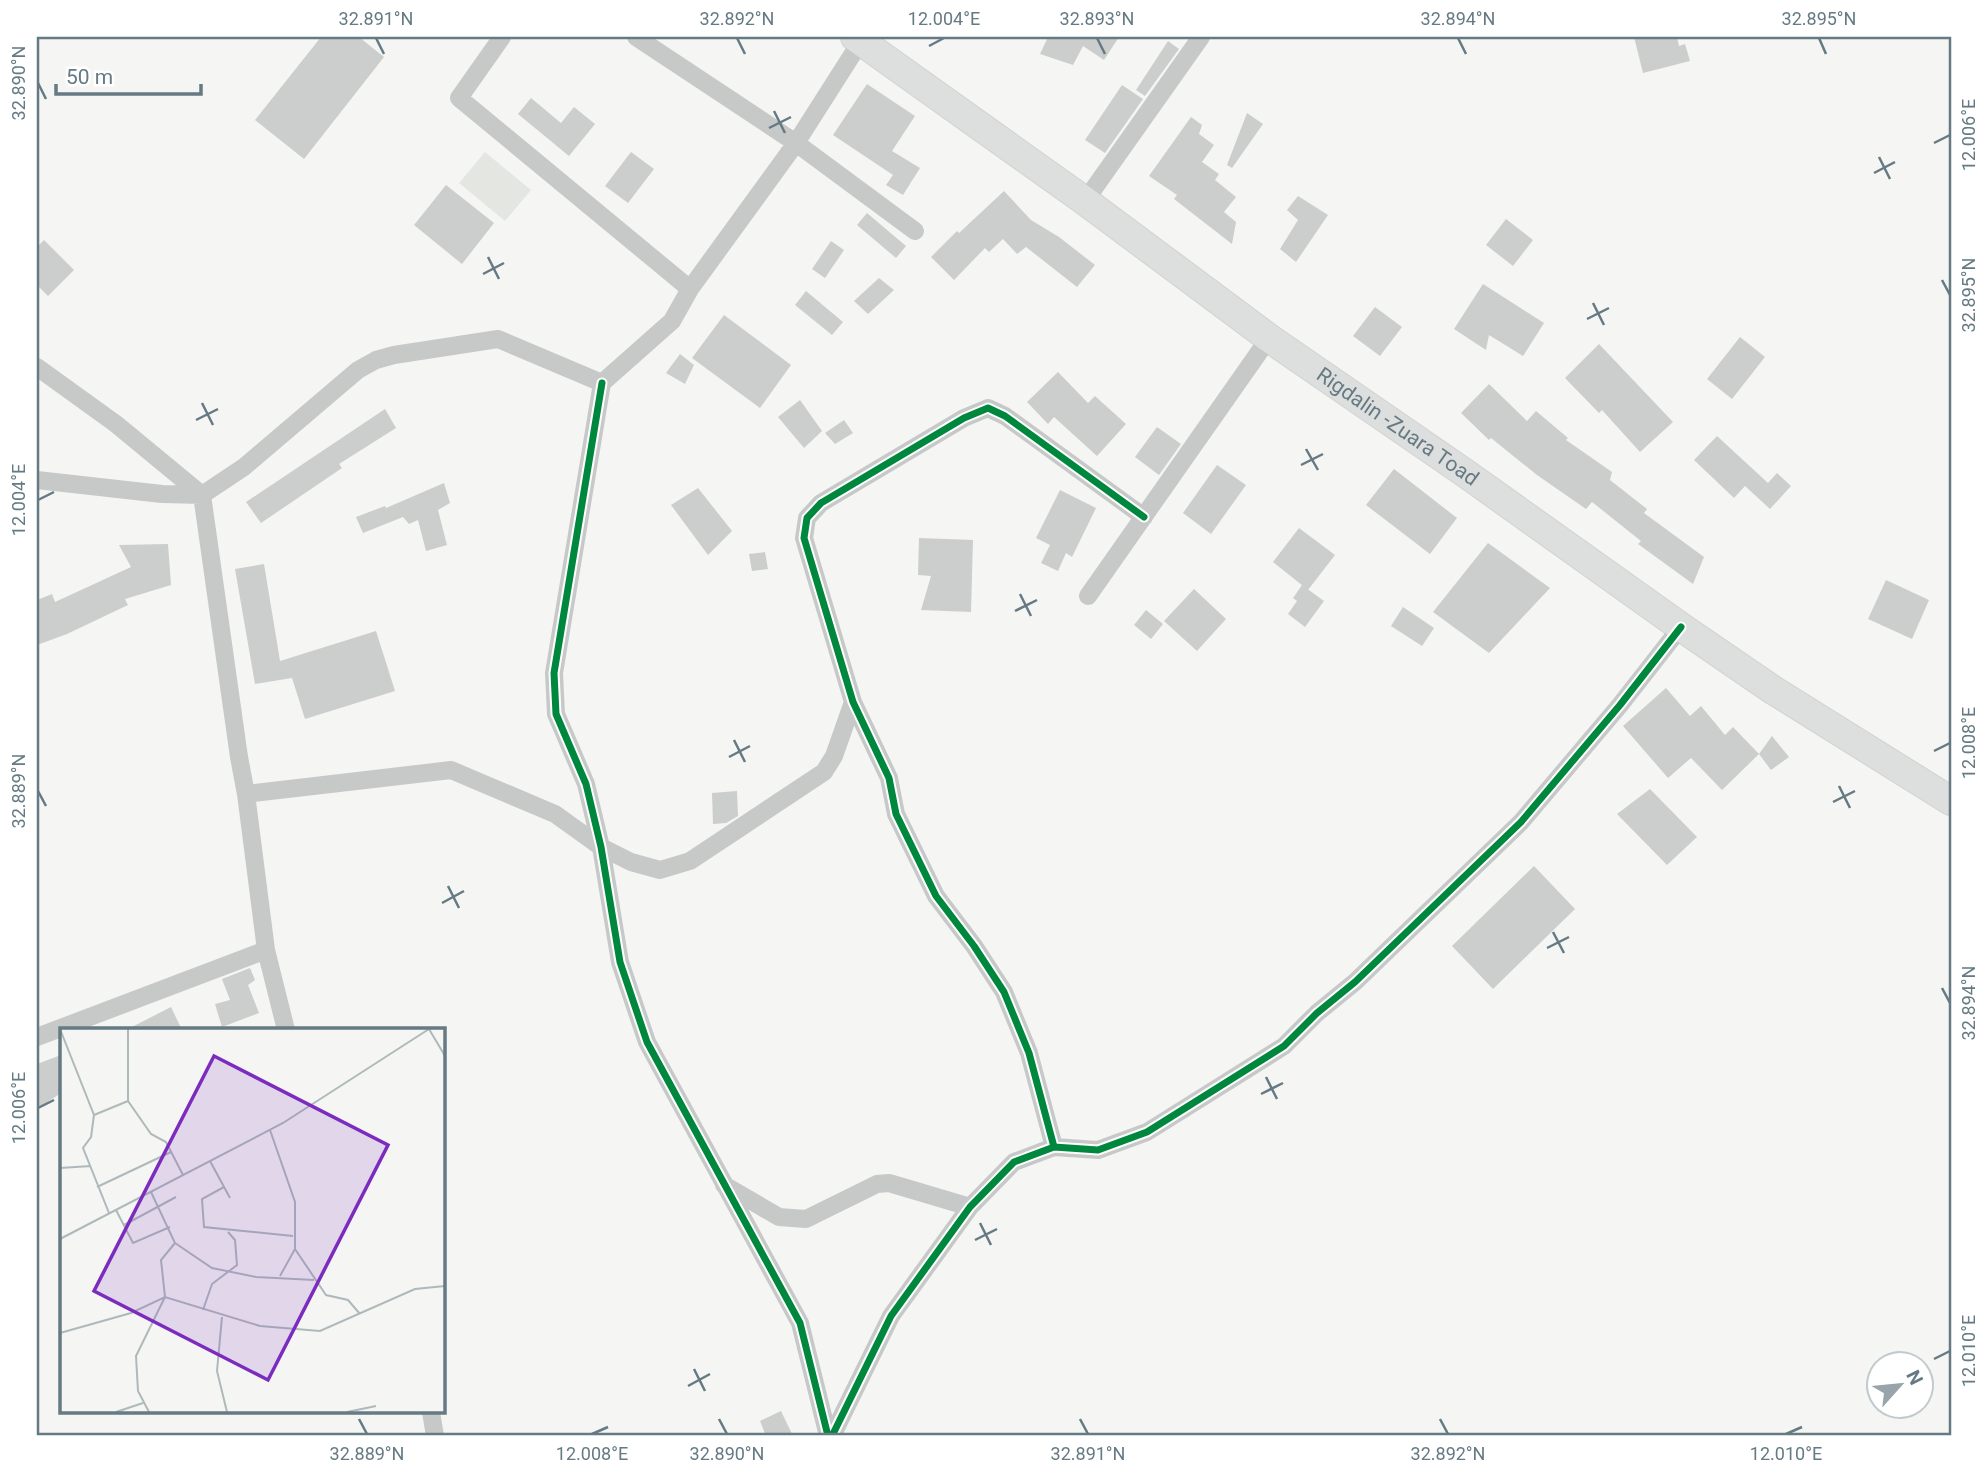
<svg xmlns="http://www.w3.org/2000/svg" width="1988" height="1473" viewBox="0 0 1988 1473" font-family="Roboto,sans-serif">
  <rect width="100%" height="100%" fill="#f5f5f3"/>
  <path fill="#e4e7e1" d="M485 152 531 190 505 221 459 183Z"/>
  <path fill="#cccdcd" d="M321 37H359L384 57 304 159 255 120Z
    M1048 37H1119L1104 60 1083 46 1073 65 1040 54Z
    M1634 37H1677L1679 46 1685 44 1690 61 1643 73Z
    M1168 41 1179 49 1145 96 1136 90Z
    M867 84 915 116 892 151 920 168 903 195 886 185 893 175 833 135Z
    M1122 85 1143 99 1105 153 1085 140Z
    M531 98 561 123 574 107 595 124 569 156 518 114Z
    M1247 113 1263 124 1232 168 1227 165Z
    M1191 117 1202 125 1199 134 1214 145 1202 162 1219 174 1215 180 1236 197 1224 212 1236 222 1232 244 1174 199 1177 195 1149 176Z
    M631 152 654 169 628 203 605 186Z
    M446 185 494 223 462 264 414 225Z
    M1004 191 1031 220 1059 237 1095 265 1077 287 1026 247 1017 254 1003 239 989 252 985 248 954 280 931 257 957 231 959 233Z
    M1298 196 1328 215 1296 262 1280 249 1298 220 1287 210Z
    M867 213 906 246 896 258 857 225Z
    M1506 219 1533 240 1513 266 1486 245Z
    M44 240 74 270 48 296 37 285V247Z
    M831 241 844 250 825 278 812 269Z
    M879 278 894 290 868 314 854 301Z
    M1483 284 1544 323 1523 356 1489 335 1486 350 1454 329Z
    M806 291 843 322 832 335 795 305Z
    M1375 307 1402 327 1380 356 1353 336Z
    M724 315 791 365 760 408 692 358Z
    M1740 337 1765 357 1732 399 1707 379Z
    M1599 344 1673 422 1640 452 1602 410 1599 413 1565 378Z
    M680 354 694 365 685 384 666 373Z
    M1058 372 1088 403 1095 396 1126 424 1097 456 1054 417 1048 424 1027 402Z
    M1489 384 1527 421 1536 411 1568 438 1566 440 1612 472 1610 480 1647 509 1644 513 1704 557 1693 584 1638 544 1641 541 1592 502 1586 509 1537 475 1491 438 1489 440 1461 413Z
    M800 400 822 431 804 448 778 417Z
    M385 409 396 428 339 464 342 468 261 523 246 502Z
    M844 420 853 433 835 444 825 433Z
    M1157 427 1181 444 1159 475 1135 457Z
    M1717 436 1768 483 1777 473 1791 486 1770 509 1745 486 1734 498 1694 460Z
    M1217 465 1246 485 1211 534 1183 513Z
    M1394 469 1457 518 1430 554 1366 505Z
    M444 483 450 503 438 510 447 545 426 551 418 520 409 524 403 517 363 533 356 517 385 506 386 508Z
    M698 488 732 531 708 555 671 505Z
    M1060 490 1096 508 1072 557 1066 553 1058 571 1041 563 1050 545 1036 538Z
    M1299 528 1335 555 1308 590 1273 562Z
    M919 538 973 540 971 612 921 610 931 576 918 575Z
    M1488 543 1550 588 1489 653 1433 612Z
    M168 544 171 585 125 599 128 605 67 634 37 645V600L52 594 55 602 131 567 119 545Z
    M765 552 768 569 752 571 749 554Z
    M264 564 280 661 376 631 395 691 305 719 292 678 255 684 235 569Z
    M1886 580 1929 600 1912 639 1868 619Z
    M1302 585 1324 601 1305 627 1288 614 1297 601 1293 598Z
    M1194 589 1226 619 1197 651 1164 621Z
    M1403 607 1434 628 1422 646 1391 626Z
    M1146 610 1163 624 1151 639 1134 625Z
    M1666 688 1690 716 1701 706 1725 735 1733 727 1759 754 1722 790 1691 758 1668 778 1623 726Z
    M1772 736 1789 757 1771 770 1759 754Z
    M1650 789 1697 837 1667 865 1617 814Z
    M737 791 738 816 726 823 713 824 712 793Z
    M1534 866 1575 909 1493 989 1452 946Z
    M250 968 255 980 248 985 259 1013 222 1027 215 1004 230 1000 222 979Z
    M171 1007 182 1030H126Z
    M61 1055V1093L37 1109V1064Z
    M781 1411 793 1436H766L760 1421Z"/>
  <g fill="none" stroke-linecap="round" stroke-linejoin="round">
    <g stroke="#d1d2d1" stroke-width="30">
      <g id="primary">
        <path id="s1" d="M855 37 1085 201 1269 338 1465 473 1681 627 1773 690 1951 801"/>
      </g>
    </g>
    <path stroke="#c7c9c9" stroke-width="18" d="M502 37 459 98 690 289
      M636 37 796 143 915 231
      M1085 201 1201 37
      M37 367 116 424 202 495 239 757 246 794 266 950 286 1030
      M602 383 554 673 556 714 586 784 601 847 620 962 647 1042 800 1323 828 1436
      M37 480 162 494 202 495 244 467 358 370 376 360 394 355 498 339 602 383 672 321 690 289 796 143 861 41
      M1088 596 1269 338
      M246 794 451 770 555 814 601 847 631 862 660 870 690 861 824 772 834 756 853 702
      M37 1037 266 950
      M1054 1147 1029 1053 1004 992 974 946 936 896 896 814 889 778 853 702 804 538 807 518 821 503 964 418 988 408 1005 416 1144 517
      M724 1185 779 1217 806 1219 877 1184 889 1183 970 1207
      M431 1412 435 1436
      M832 1436 891 1316 970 1207 1014 1162 1054 1147 1098 1150 1147 1132 1284 1046 1317 1013 1355 982 1521 822 1620 705 1681 627"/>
    <use href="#primary" stroke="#dddede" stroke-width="28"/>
    <g stroke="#fff" stroke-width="11">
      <path id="cycleway" d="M602 383 554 673 556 714 586 784 601 847 620 962 647 1042 800 1323 828 1436
        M1054 1147 1029 1053 1004 992 974 946 936 896 896 814 889 778 853 702 804 538 807 518 821 503 964 418 988 408 1005 416 1144 517
        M832 1436 891 1316 970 1207 1014 1162 1054 1147 1098 1150 1147 1132 1284 1046 1317 1013 1355 982 1521 822 1620 705 1681 627"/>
    </g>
    <use href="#cycleway" stroke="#00873e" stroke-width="7"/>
  </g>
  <path fill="none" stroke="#657a83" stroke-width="2.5" d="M376 38 384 54M737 38 745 54M1097 38 1105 54M1458 38 1466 54M1819 38 1826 54M929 46 944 38M38 83 46 99M774 111 785 133M769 128 791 117M1934 143 1950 135M1879 157 1890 179M1874 173 1895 162M488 257 499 279M483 274 504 263M1942 280 1950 295M1593 303 1604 325M1587 319 1609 308M202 403 213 425M196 420 218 409M1306 449 1318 470M1301 465 1323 454M38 500 54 492M1020 594 1031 616M1015 611 1037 600M734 740 745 762M1934 751 1950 743M729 757 750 746M1839 786 1850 808M38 791 46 806M1833 802 1855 791M448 886 459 908M442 903 464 891M1553 932 1564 953M1547 948 1569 937M1942 988 1950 1003M1266 1077 1277 1099M1261 1094 1283 1083M38 1108 54 1100M980 1223 991 1245M975 1240 997 1229M1934 1359 1950 1351M694 1369 705 1391M688 1386 710 1374M359 1419 367 1434M719 1419 727 1434M1080 1419 1088 1434M1440 1419 1448 1434M592 1434 608 1427M1786 1434 1802 1427"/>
  <g text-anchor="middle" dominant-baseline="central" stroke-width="7" stroke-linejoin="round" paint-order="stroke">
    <g font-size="21" fill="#657a83" stroke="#fff">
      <text stroke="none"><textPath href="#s1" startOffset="668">Rigdalin -Zuara Toad</textPath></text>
    </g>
  </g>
  <g transform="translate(60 1028)">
    <rect width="385" height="385" fill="#f5f5f3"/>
    <path fill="none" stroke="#aeb9bc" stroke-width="2" d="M0 1 34 87 31 109 23 120 49 185M68 1V73L91 106 106 114 123 147M369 1 385 28M34 87 68 73M210 102 235 174V221L266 267 288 272 300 286M150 133 170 170M0 140 31 138M37 159 111 124M164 159 142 171 144 199 233 208M56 182 73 215 110 199M64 197 116 169M0 211 223 95 369 1M115 215 152 240 196 249 254 252M220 248 235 221M143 282 152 256 177 237 175 212 168 204M162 289 157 343 167 384M0 305 71 285 105 269 200 298 260 303 355 261 385 258M56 384 83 375M89 384 78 363 76 328 105 269 101 232 115 215 91 164M287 384 316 378"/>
    <path fill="#7b2cbf" fill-opacity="0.15" stroke="#7b2cbf" stroke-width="3.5" d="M154 28 328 117 208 352 34 263Z"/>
    <rect width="385" height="385" fill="none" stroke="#657a83" stroke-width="3.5"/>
  </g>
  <rect width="1988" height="1473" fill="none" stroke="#ffffff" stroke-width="77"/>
  <g transform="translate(1900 1385) rotate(63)"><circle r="33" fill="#ffffff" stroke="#c1cacd" stroke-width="2"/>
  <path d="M0-5L12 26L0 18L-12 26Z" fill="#97a5aa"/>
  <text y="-10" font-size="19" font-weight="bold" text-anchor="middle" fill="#657a83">N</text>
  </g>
  <path d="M56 84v10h145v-10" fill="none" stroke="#657a83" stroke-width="3.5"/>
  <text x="66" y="84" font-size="21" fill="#657a83" stroke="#ffffff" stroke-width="5" paint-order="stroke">50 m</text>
  <rect x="38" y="38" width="1912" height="1396" fill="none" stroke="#657a83" stroke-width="2.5"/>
  <g font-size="18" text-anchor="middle" fill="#657a83">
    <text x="376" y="25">32.891°N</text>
    <text x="737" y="25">32.892°N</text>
    <text x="944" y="25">12.004°E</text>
    <text x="1097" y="25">32.893°N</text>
    <text x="1458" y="25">32.894°N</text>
    <text x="1819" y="25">32.895°N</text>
    <text transform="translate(19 83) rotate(-90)" y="6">32.890°N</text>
    <text transform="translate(1969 135) rotate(-90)" y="6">12.006°E</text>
    <text transform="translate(1969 295) rotate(-90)" y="6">32.895°N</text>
    <text transform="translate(19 500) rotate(-90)" y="6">12.004°E</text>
    <text transform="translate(1969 743) rotate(-90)" y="6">12.008°E</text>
    <text transform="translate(19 791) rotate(-90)" y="6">32.889°N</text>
    <text transform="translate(1969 1003) rotate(-90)" y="6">32.894°N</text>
    <text transform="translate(19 1108) rotate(-90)" y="6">12.006°E</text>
    <text transform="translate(1969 1351) rotate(-90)" y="6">12.010°E</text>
    <text x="367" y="1460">32.889°N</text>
    <text x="592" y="1460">12.008°E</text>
    <text x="727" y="1460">32.890°N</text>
    <text x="1088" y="1460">32.891°N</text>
    <text x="1448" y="1460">32.892°N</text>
    <text x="1786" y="1460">12.010°E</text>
  </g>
</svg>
